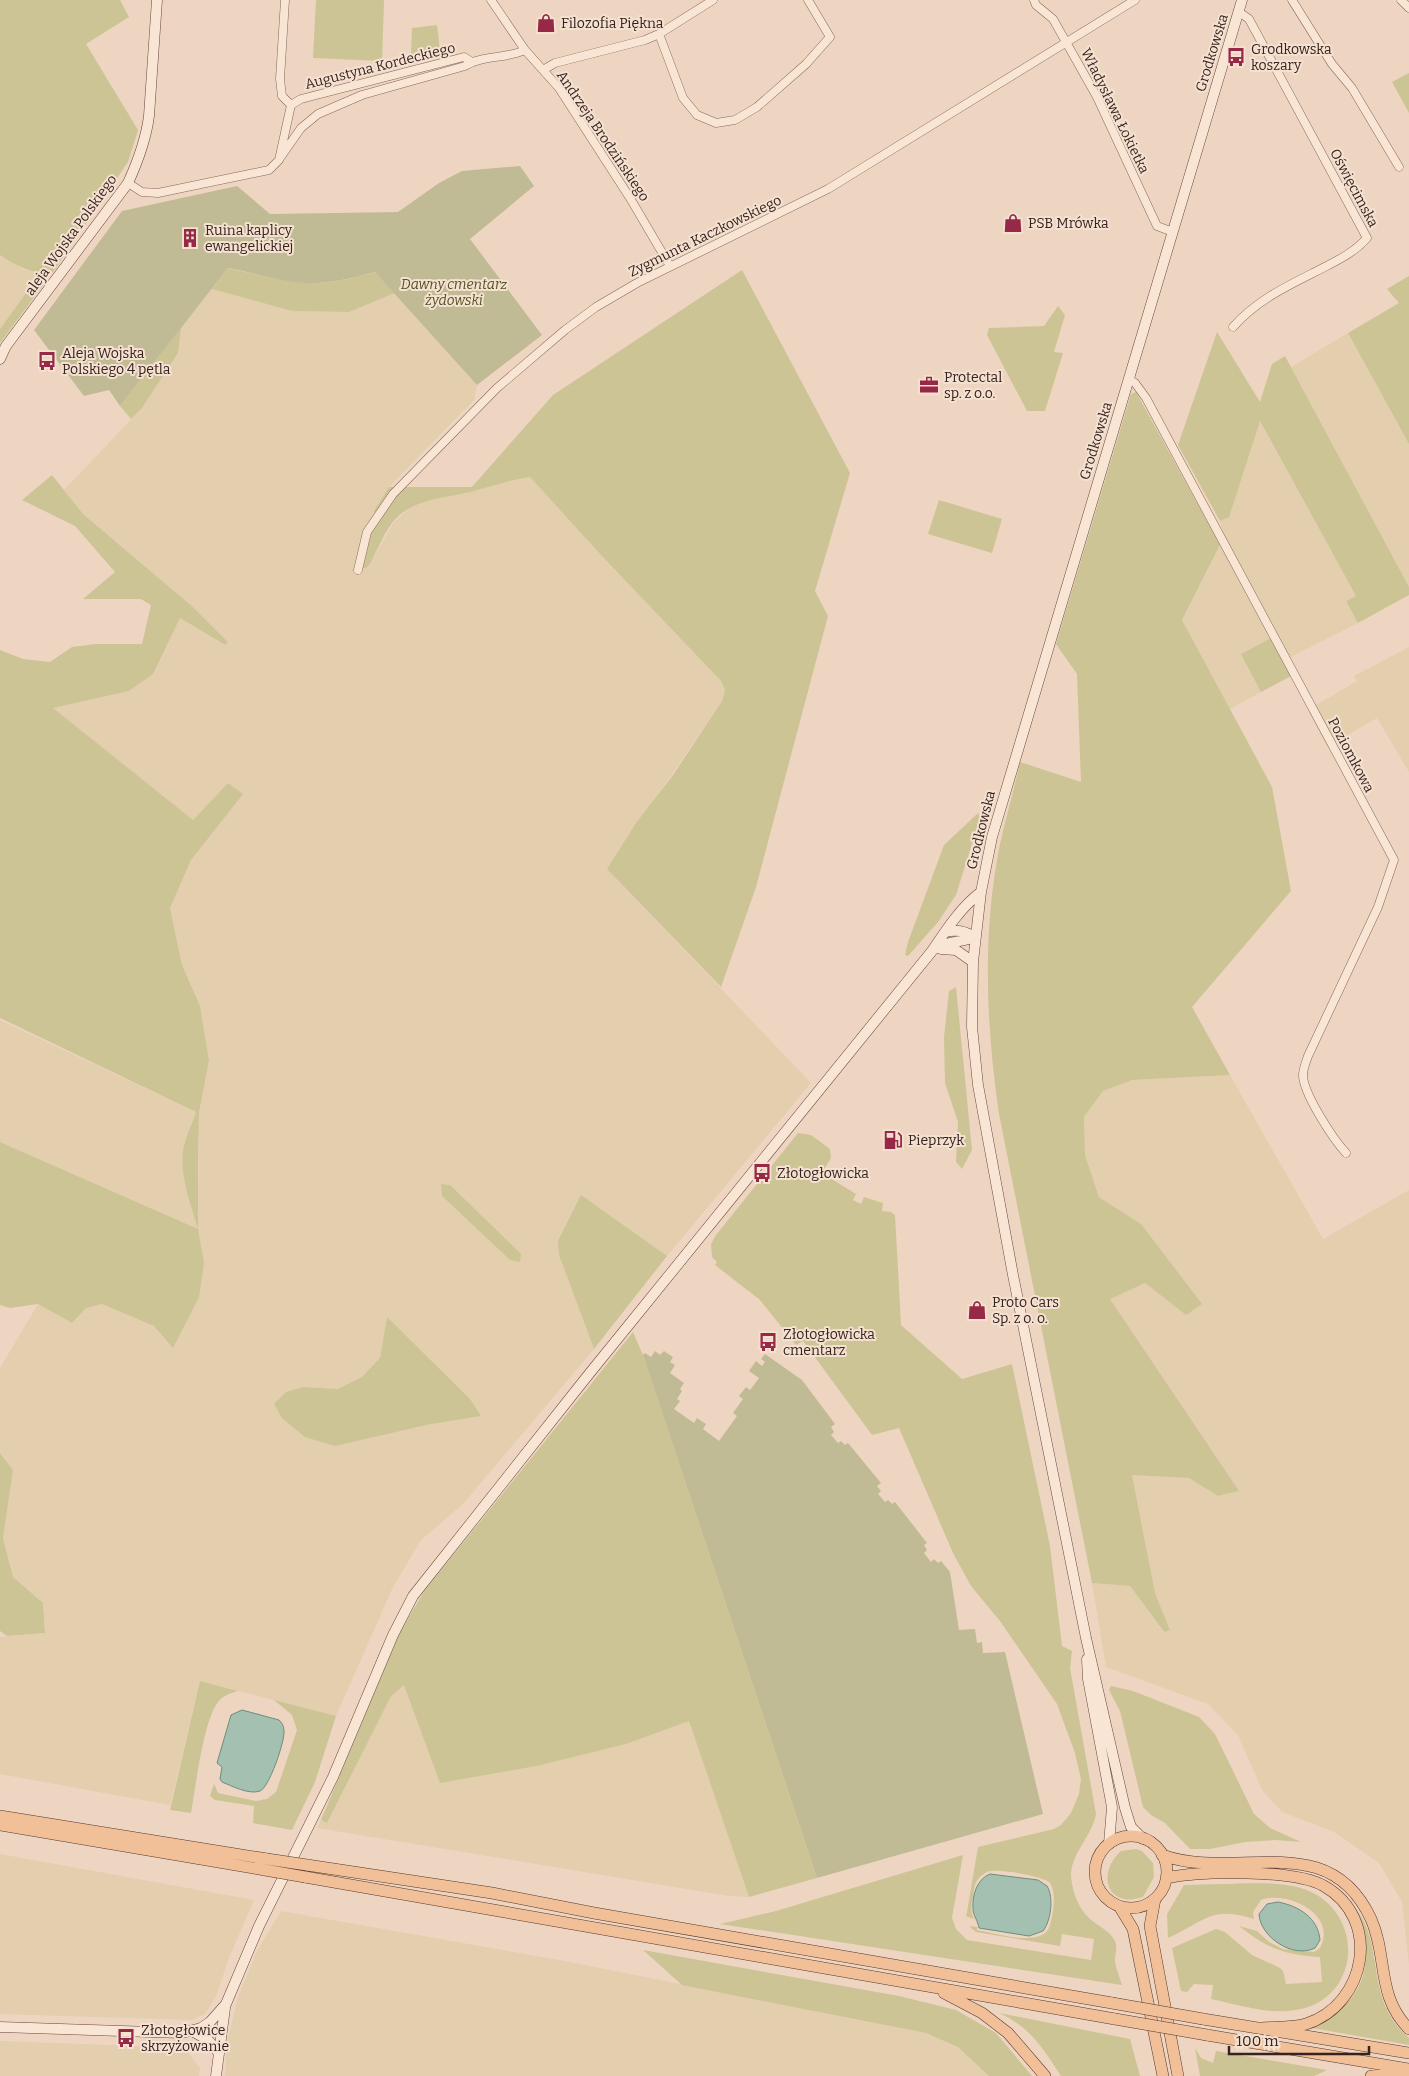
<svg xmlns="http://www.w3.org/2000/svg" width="1409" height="2076" viewBox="0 0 1409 2076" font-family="Bitter,serif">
  <rect width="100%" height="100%" fill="#eed5c1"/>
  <path fill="#e3ceae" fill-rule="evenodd" d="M0 255 23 269 42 274 0 329Z
    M212 289 292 311 349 312 395 293 477 385 474 400 389 487 370 564 393 523 412 506 433 498 469 492 502 482 530 477 601 555 721 681 725 690 722 701 607 869 811 1083 667 1256 581 1196 559 1255 594 1349 463 1504 421 1540 393 1587 336 1716 200 1681 170 1805 0 1774V1637L45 1633 43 1603 13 1577 3 1538 13 1470 0 1453V1368L38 1304 72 1323 86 1308 102 1304 154 1326 198 1229 0 1142V1020L196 1112 184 1142 185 1184 198 1227 199 1114 209 1060 200 1006 182 965 170 908 191 860 242 794 228 783 193 820 52 708 129 691 153 674 180 618 224 645 228 642 194 608 83 514 64 490 142 408 178 353 181 328ZM441 1184 510 1260 442 1196ZM387 1318 470 1399 481 1416 426 1425 304 1387 339 1389 362 1378 380 1358Z
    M1348 333 1409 444V587L1291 367Z
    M1259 420 1356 596 1346 601 1358 623 1289 658 1276 636 1242 653 1261 692 1230 709 1182 620 1224 538 1220 521 1229 516Z
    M1409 647V772L1377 718 1327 747 1308 710 1357 681 1354 676Z
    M1230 1075 1323 1239 1409 1190V1965L1402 1902 1379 1863 1334 1832 1282 1812 1262 1790 1238 1735 1208 1704 1106 1667 1092 1583 1130 1586 1163 1632 1170 1630 1155 1593 1132 1475 1189 1478 1218 1496 1239 1491 1109 1298 1145 1283 1186 1315 1141 1224 1099 1197 1085 1155 1084 1117 1103 1091 1132 1080Z
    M404 1684 541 1765 626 1744 689 1721 749 1897 729 1896 317 1828 321 1820 327 1823 391 1695Z
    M0 1854 254 1900 229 1958 216 1996 205 2014 191 2020 0 2014Z
    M281 1911 565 1961 926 2033 958 2046 989 2076H225L227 2042 238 1997 257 1951Z
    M0 2041 166 2047 186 2050 200 2068 199 2076H0Z"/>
  <path fill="#ccc495" d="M0 0H120L129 17 86 44 138 130 128 162 53 272C32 275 17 266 0 255Z
    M316 0H384L382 61 313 58Z
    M437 25 440 51 411 54 412 28Z
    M1409 73V113L1392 82Z
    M228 268C256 274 286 283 315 283 335 283 356 277 375 272L395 293 349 312 292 311 212 289Z
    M742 270 850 473 815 591 828 616 756 887 721 987 607 869 636 823 673 775 722 701 725 690 721 681 601 555 530 477C509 480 490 487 470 492 442 499 412 498 392 523 383 535 377 551 370 564L366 568H361L370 533 380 518 374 511 389 487H472L553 395Z
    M1409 276V444L1348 333 1399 303 1387 289Z
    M35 281 44 284 0 343V329Z
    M1058 306 1065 315 1054 352 1063 353 1045 411H1027L987 335 989 328 1044 326Z
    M181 328 178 353 142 408 131 419 120 406Z
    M1217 332 1260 402 1272 364 1285 356 1409 587V595L1358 623 1346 601 1356 596 1260 421 1229 517 1220 521 1178 445Z
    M1136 392 1220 545 1182 620 1272 787 1291 891 1192 1007 1230 1075 1132 1080 1103 1091 1084 1117 1085 1155 1099 1197 1141 1224 1202 1304 1186 1315 1145 1283 1110 1299 1239 1491 1218 1496 1189 1478 1132 1475 1155 1593 1170 1630 1164 1632 1130 1586 1092 1583 999 1114C986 1025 982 933 1000 844 1006 817 1014 790 1020 762L1081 782 1077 674 1056 644 1131 394Z
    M52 475 83 514 194 608 228 642 225 645 180 618 153 674 129 691 53 708 193 820 228 783 243 794 191 860 170 908 182 965 200 1006 209 1060 199 1113 198 1162V1229L204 1263 199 1297 173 1348 154 1326 102 1304 86 1308 72 1323 38 1304 10 1308 0 1305V1142L198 1229C190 1201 177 1170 185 1141 188 1131 193 1122 196 1112L0 1018V650L23 659 50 662 72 647 96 644H142L151 605 141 599H83L115 572 75 526 22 500Z
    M939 500 1002 519 992 553 928 534Z
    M1271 638 1291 676 1261 692 1241 654Z
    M978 813 980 818 956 895 938 922 908 956 905 955 908 942 944 845Z
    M956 987 972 1150 962 1169 956 1162 958 1122 945 1083 944 1037 949 991Z
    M798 1133 811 1135 830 1149 831 1158 822 1173 856 1194 853 1200 861 1204 864 1197 883 1203 882 1211 891 1212 895 1215 901 1325 962 1379 1012 1364 1050 1546 1062 1646 1072 1651 1070 1668 1096 1814C1092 1836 1073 1851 1071 1873 1071 1887 1077 1906 1087 1916 1095 1925 1110 1930 1115 1941 1118 1948 1115 1953 1115 1960 1115 1967 1120 1978 1122 1985L720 1924 776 1911 963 1855 952 1918 956 1929 967 1940 1091 1960 1094 1939 1062 1934 1060 1946 976 1932 969 1926 977 1927V1930C995 1933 1044 1949 1050 1925 1053 1914 1057 1893 1050 1883 1044 1876 1000 1869 991 1871 987 1871 984 1874 981 1876 974 1882 974 1889 973 1897 971 1905 970 1911 974 1919L966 1916 967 1912 978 1847 1054 1829 1061 1825 1071 1813 1079 1794 1081 1779 1075 1753 1057 1704 1000 1621 971 1586 953 1553 899 1428 872 1435 803 1341 796 1345 760 1300 715 1265 717 1262 712 1257 711 1244 716 1235Z
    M441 1184 450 1185 521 1254 520 1262 510 1260 442 1196Z
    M581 1195 667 1256 594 1349 559 1255 558 1241Z
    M387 1317 470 1399 481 1416 426 1425 335 1446 305 1437 282 1418 274 1404 286 1392 304 1387 338 1389 362 1377 380 1358Z
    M633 1332 643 1355 817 1878 749 1897 689 1721 626 1744 541 1765 440 1783 404 1685 391 1696 327 1823 321 1820 400 1632 425 1590Z
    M0 1453 13 1470 3 1538 13 1577 43 1603 45 1633 7 1636 0 1631Z
    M200 1681 238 1691C231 1693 222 1696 218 1702 203 1722 196 1786 191 1813L170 1810Z
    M1111 1686 1133 1691 1199 1717 1215 1734 1254 1814 1270 1828 1301 1842 1275 1840 1245 1842 1210 1849H1190L1165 1823 1151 1815 1143 1807 1120 1711 1109 1690Z
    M274 1700 336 1716 315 1782 292 1830 253 1823 254 1806 215 1800 210 1796 214 1784 218 1793 256 1801 267 1799 276 1792 297 1730 292 1715Z
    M1136 1849 1142 1851 1153 1863 1154 1877 1143 1897C1107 1909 1096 1873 1121 1851Z
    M1220 1884C1250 1884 1290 1879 1317 1895 1364 1924 1357 1996 1301 2009 1271 2016 1240 2005 1211 1999L1213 1985 1194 1984 1187 1992 1181 1991 1172 1948 1216 1929 1225 1932 1252 1955 1280 1968 1283 1971 1286 1984 1322 1982 1320 1957C1283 1955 1267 1948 1239 1926L1257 1931 1269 1942 1283 1949 1314 1952 1320 1948C1338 1915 1288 1890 1261 1900L1253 1912 1254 1919C1211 1905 1205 1921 1168 1938L1167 1914 1184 1885Z
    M1353 1906C1387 1941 1362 1998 1409 2038V2045L1306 2027C1367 2006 1378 1961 1353 1906Z
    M643 1950 899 1996 956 2010 996 2033 1032 2076H989L958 2047 926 2033 682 1985Z
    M999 2013 1130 2039 1140 2076H1061C1042 2047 1031 2028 999 2013Z
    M1195 2048 1201 2058 1213 2063 1216 2051 1327 2070 1314 2076H1200Z"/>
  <path fill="#c0bb94" d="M520 166 534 186 470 239 542 335 477 385 375 272C356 277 337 282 317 283 290 285 255 273 228 268L120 406 109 390 84 396 34 330 122 211 237 186 270 214 398 212 439 183 462 171Z
    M655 1351 660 1355 664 1351 673 1357 670 1362 675 1365 670 1373 684 1383 680 1389 682 1391 677 1399 680 1401 674 1409 694 1423 697 1418 706 1424 703 1429 719 1441 737 1416 733 1413 743 1399 739 1396 746 1387 750 1390 759 1378 749 1371 756 1361 762 1366 765 1362 761 1359 765 1354 802 1380 835 1424 831 1427 834 1432 831 1435 838 1443 841 1441 845 1445 848 1443 881 1483 877 1486 881 1491 878 1494 885 1502 888 1500 892 1504 895 1502 927 1543 924 1545 927 1550 924 1553 931 1562 934 1559 938 1563 941 1561 950 1572 959 1630 975 1629 977 1643 982 1642 983 1653 1005 1652 1043 1814 817 1878 643 1355 645 1353 651 1357Z"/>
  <path fill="#a4c0b1" stroke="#6b8e7c" d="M242 1710 279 1720C282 1723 284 1726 284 1731 285 1741 269 1788 260 1791 249 1795 232 1786 222 1782L220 1779 222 1767 217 1763 231 1715Z
    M990 1874 1038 1880 1047 1886C1054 1897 1051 1921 1043 1931L1029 1936 979 1928C978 1921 973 1915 973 1909 972 1895 977 1879 990 1874Z
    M1278 1902C1299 1906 1318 1918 1320 1940L1315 1948C1293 1959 1260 1937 1259 1914L1267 1904Z"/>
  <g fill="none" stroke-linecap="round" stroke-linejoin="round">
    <g stroke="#876659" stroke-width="9">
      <path id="street" d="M285 0 280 79 282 96 291 105
        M491 0 525 50 559 88 630 198 670 266
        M1034 0 1036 5 1053 19 1097 97 1157 226 1173 232
        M1292 0 1332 64 1352 88 1399 167
        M1401 0 1409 8
        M659 34 683 98 697 115 716 123 735 120 757 107 806 64 830 37 808 0
        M543 70 555 63 645 40 659 34 713 0
        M280 158 301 128 318 114 362 95 465 66C482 55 506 59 525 50
        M128 183 142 192 158 193 269 170 279 160 291 105 301 99 464 57 472 62
        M1233 327C1256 301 1285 287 1315 272 1334 262 1353 254 1367 238L1249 19 1239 12
        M1129 379 1135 383 1146 398 1394 860 1378 907 1308 1056C1306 1062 1303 1069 1303 1075 1303 1093 1333 1139 1346 1153
        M358 570 367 532 393 494 497 388 565 330 596 307 637 283 828 189 1135 0"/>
    </g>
    <g stroke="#69473c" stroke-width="11">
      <path id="secondary" d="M0 359 6 346 128 183C138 161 146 140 149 116L157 0
        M945 932C957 929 964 931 975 937
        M935 949C948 940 961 943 975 937
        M941 949 956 950 973 962
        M1087 1659 1088 1679 1112 1807 1109 1844
        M1143 1839 1131 1827 1125 1808 1086 1638 1013 1275 978 1085 972 1027 973 962 981 892 992 837 1242 0
        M0 2027 182 2033 201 2028 210 2022 226 2004 259 1926 333 1777 393 1635 413 1596 589 1374 932 951C946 930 961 907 981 892
        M192 2031 208 2040 218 2052
        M216 2076 225 2008"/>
    </g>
    <g stroke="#55362d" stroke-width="12">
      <path id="primary" d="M0 1816 267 1859
        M0 1825 265 1870
        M1095 1872a36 36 0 1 1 72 0a36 36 0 1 1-72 0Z
        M1162 1855C1235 1882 1328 1826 1371 1919 1388 1957 1376 1996 1409 2029
        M307 1865 492 1893 594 1913 1112 2003
        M305 1877 1115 2019
        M1166 1878C1201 1871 1294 1869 1324 1886 1382 1919 1367 2004 1306 2024 1293 2028 1274 2027 1260 2028
        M1155 1899 1150 1926 1178 2076
        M1119 1906 1133 1929 1163 2076
        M944 1993 982 2013 1008 2033 1045 2076
        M1203 2019 1409 2053
        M1207 2035 1409 2069
        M1371 2076 1407 2073"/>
    </g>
    <use href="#street" stroke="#f9e5d4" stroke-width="8"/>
    <use href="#secondary" stroke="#f9e5d4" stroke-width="10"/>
    <use href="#primary" stroke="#f1bf98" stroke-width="11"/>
    <g stroke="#55362d" stroke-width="12" stroke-linecap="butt">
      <path id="primary-bridge" d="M267 1859 307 1865
        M265 1870 305 1877
        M1112 2003 1203 2019
        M1115 2019 1207 2035"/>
    </g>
    <use href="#primary-bridge" stroke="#f1bf98" stroke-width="11"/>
  </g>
  <defs>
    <g id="shop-bare" transform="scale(1.5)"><path d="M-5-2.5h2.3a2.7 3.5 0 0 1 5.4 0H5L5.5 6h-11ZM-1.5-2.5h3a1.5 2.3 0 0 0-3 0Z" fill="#962945" stroke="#f5e1d1" stroke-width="2.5" paint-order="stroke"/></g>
    <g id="bus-bare" transform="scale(1.5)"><path d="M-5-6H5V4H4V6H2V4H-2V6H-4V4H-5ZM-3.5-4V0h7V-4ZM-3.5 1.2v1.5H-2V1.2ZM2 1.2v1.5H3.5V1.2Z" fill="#962945" stroke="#f5e1d1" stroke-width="2.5" paint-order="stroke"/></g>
    <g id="building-bare" transform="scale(1.5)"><path d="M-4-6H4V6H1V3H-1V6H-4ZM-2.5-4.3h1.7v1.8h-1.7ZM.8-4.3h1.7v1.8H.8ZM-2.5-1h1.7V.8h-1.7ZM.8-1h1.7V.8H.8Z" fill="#962945" stroke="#f5e1d1" stroke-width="2.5" paint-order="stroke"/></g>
    <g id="office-bare" transform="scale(1.5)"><path d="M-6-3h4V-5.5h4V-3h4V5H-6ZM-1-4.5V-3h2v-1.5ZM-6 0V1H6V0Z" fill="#962945" stroke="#f5e1d1" stroke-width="2.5" paint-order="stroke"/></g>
    <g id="fuel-bare" transform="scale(1.5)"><path d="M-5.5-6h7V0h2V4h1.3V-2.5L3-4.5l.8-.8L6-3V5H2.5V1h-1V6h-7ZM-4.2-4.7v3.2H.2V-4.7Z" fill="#962945" stroke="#f5e1d1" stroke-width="2.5" paint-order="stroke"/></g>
  </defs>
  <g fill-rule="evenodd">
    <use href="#shop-bare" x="546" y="23"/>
    <use href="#bus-bare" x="1236" y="57"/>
    <use href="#shop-bare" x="1013" y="223"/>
    <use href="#building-bare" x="190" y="238"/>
    <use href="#bus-bare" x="47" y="361"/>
    <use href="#office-bare" x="929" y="385"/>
    <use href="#fuel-bare" x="893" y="1140"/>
    <use href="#bus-bare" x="762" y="1173"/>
    <use href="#shop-bare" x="977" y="1310"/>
    <use href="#bus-bare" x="768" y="1342"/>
    <use href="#bus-bare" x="126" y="2038"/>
  </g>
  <g text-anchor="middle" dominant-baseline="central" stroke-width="4" stroke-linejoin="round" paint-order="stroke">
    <g font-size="14" fill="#37231d" stroke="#f5e1d1" text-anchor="start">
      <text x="561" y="23">Filozofia Piękna</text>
      <text x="1251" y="49">Grodkowska<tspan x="1251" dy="16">koszary</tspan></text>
      <text x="1028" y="223">PSB Mrówka</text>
      <text x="205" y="230">Ruina kaplicy<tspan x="205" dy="16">ewangelickiej</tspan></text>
      <text x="62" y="353">Aleja Wojska<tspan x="62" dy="16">Polskiego 4 pętla</tspan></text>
      <text x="944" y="377">Protectal<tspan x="944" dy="16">sp. z o.o.</tspan></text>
      <text x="908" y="1140">Pieprzyk</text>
      <text x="777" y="1173">Złotogłowicka</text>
      <text x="992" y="1302">Proto Cars<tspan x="992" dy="16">Sp. z o. o.</tspan></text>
      <text x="783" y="1334">Złotogłowicka<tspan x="783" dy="16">cmentarz</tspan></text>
      <text x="141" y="2030">Złotogłowice<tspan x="141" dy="16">skrzyżowanie</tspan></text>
    </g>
    <g font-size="14" fill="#37231d" stroke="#f5e1d1">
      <text transform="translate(1212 53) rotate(-73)">Grodkowska</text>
      <text transform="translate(380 66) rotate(-14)">Augustyna Kordeckiego</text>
      <text transform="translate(1115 111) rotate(64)">Władysława Łokietka</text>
      <text transform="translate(603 136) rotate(56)">Andrzeja Brodzińskiego</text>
      <text transform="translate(1354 188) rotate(62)">Oświęcimska</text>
      <text transform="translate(71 235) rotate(-54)">aleja Wojska Polskiego</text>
      <text transform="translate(705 236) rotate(-26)">Zygmunta Kaczkowskiego</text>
      <text transform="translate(1096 441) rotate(-73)">Grodkowska</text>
      <text transform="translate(1351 755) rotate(62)">Poziomkowa</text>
      <text transform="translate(981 830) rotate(-76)">Grodkowska</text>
    </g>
    <g font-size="14" font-style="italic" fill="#535324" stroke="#f5e1d1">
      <text x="454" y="284">Dawny cmentarz<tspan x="454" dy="16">żydowski</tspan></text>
    </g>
  </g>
  <path d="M1229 2046v8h140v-8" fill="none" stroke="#37231d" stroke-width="2.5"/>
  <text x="1236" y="2046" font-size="15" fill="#37231d" stroke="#f5e1d1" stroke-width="4" paint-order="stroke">100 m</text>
</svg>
